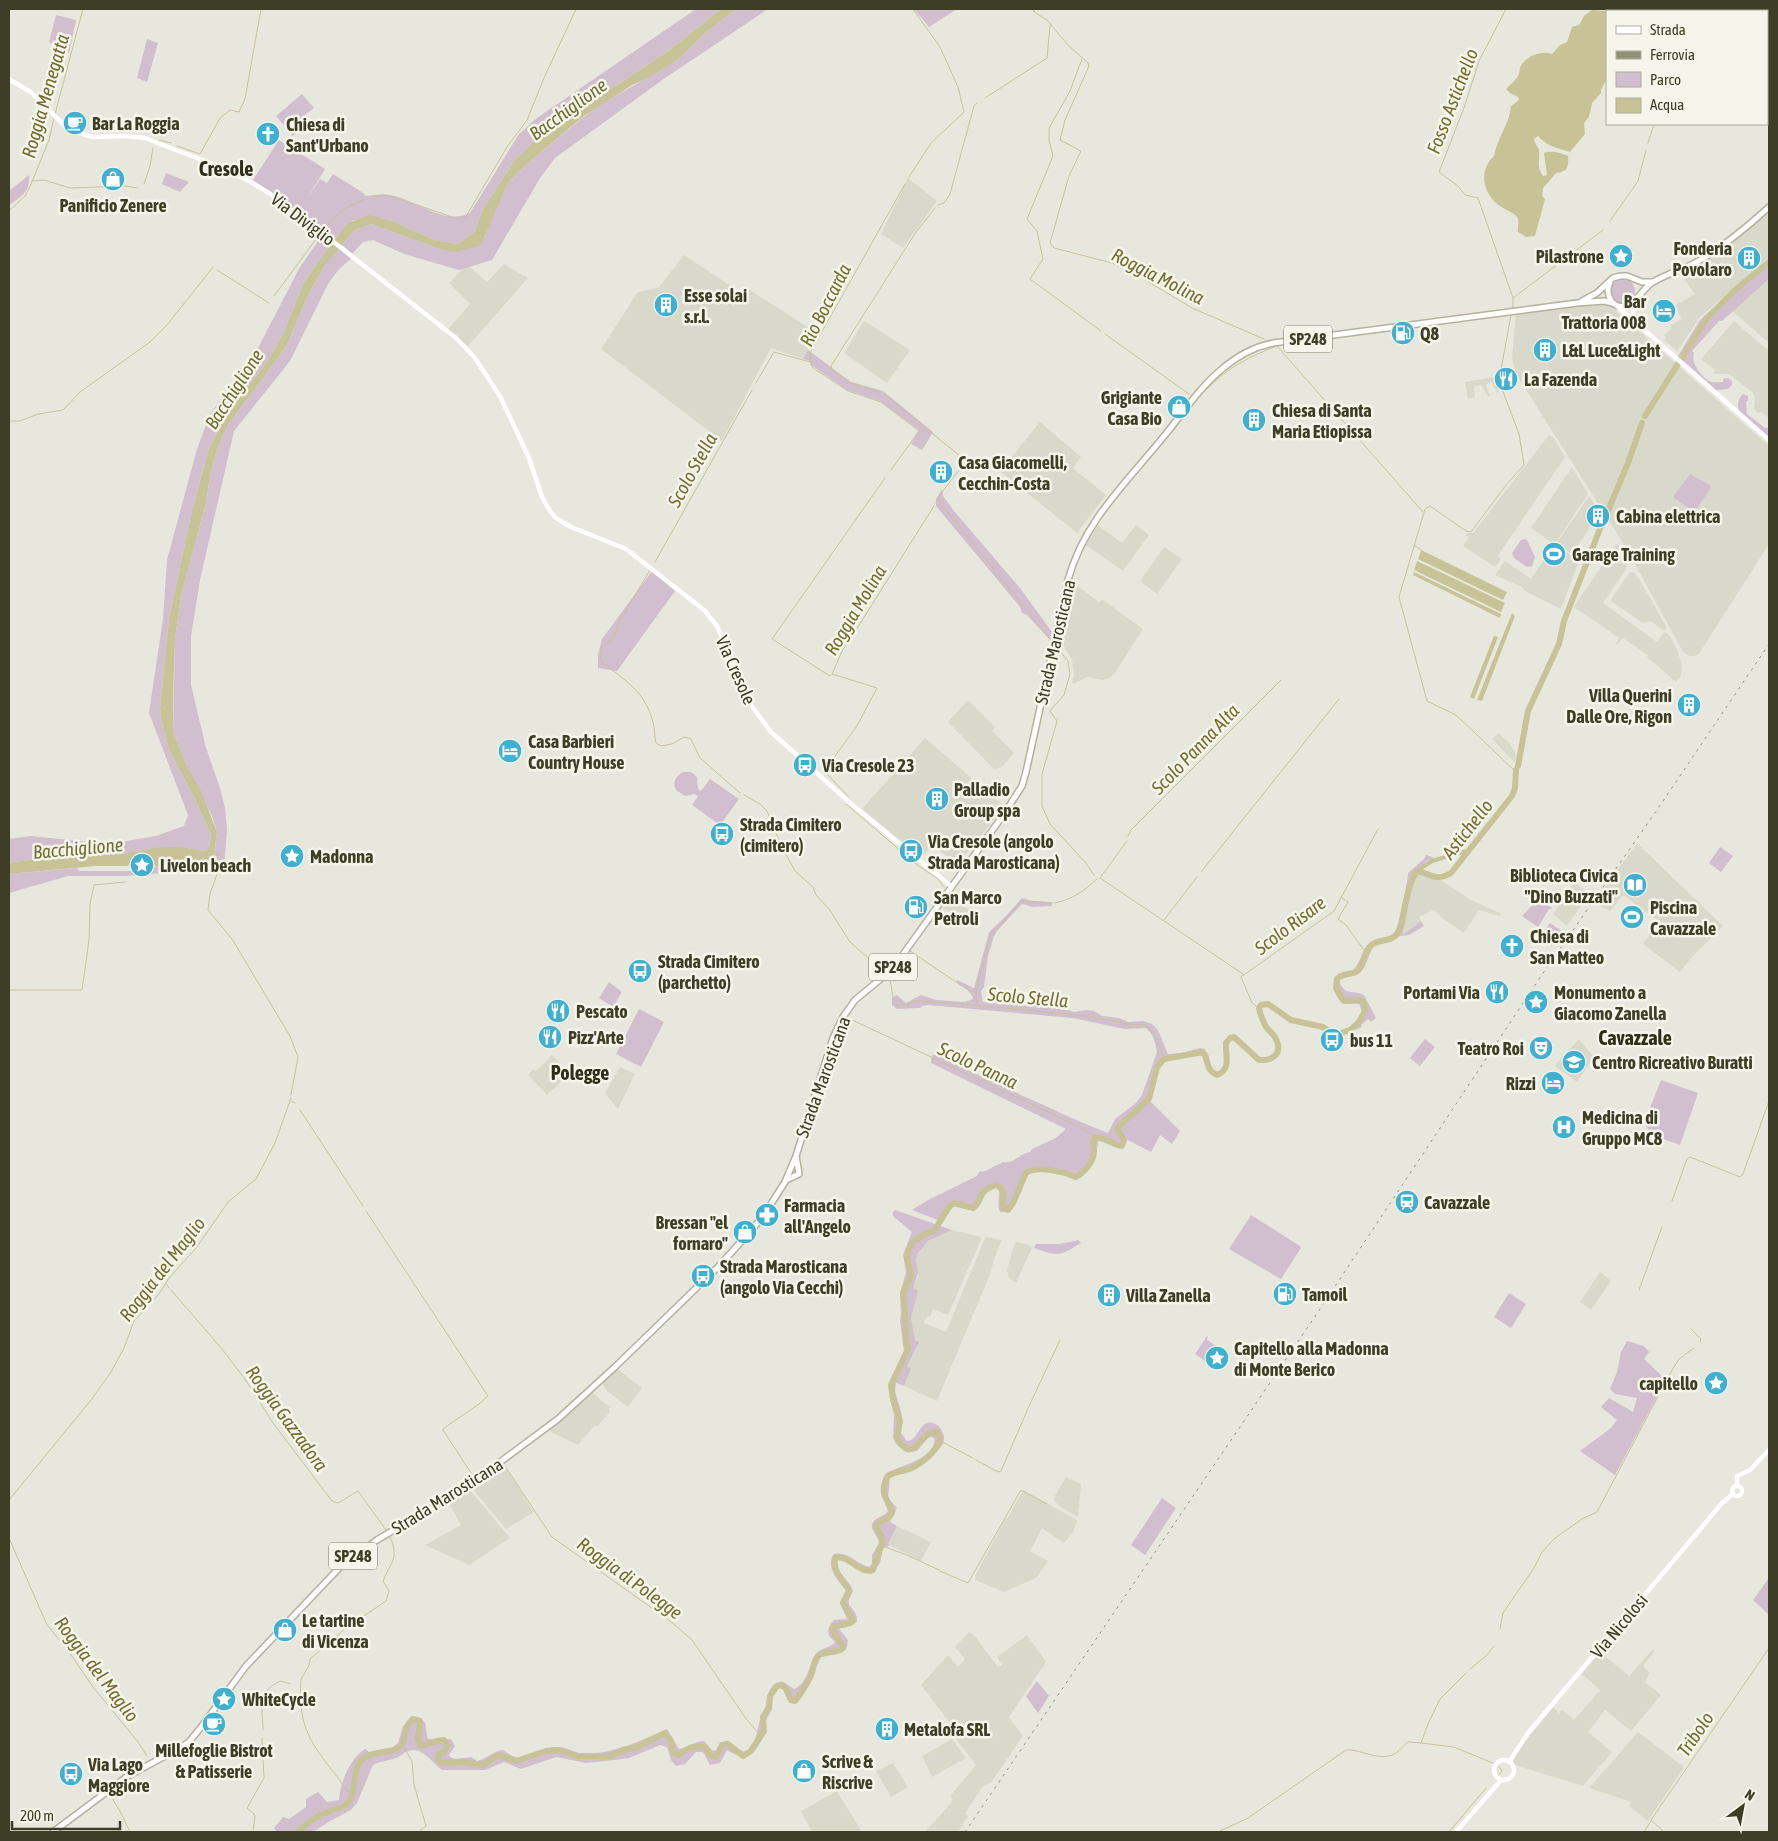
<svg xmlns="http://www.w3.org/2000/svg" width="1778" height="1841" viewBox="0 0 1778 1841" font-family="'Asap Condensed',sans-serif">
  <rect width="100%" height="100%" fill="#e7e7dd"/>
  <path fill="#d9d9cb" d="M908 178 937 201 903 248 881 234Z
    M1769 212V257L1697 320 1698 322 1696 323 1677 351 1664 340 1666 338 1664 335 1672 328 1670 326 1681 319 1676 305 1695 294 1680 274 1709 260 1723 250Z
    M684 255 740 292 745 287 817 333 803 359 771 348 722 441 601 349 638 292 658 288Z
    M504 264 528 278 468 346 448 329 470 304 449 283 464 267H470L487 282Z
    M1769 279V343L1732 311Z
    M1600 303 1612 307 1769 446V544L1699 654 1694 656H1689L1683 652 1625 546 1516 374 1512 358 1516 312Z
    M864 321 910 350 887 383 844 353Z
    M1734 321 1769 351V418L1761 412 1757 413 1754 408 1755 397 1752 392 1729 374H1714L1713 373 1715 370 1701 359Z
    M1494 377 1498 382 1497 385 1499 392 1497 393 1491 382 1486 385 1490 396 1488 397 1481 385 1474 386 1475 397 1468 399 1465 382Z
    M1040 422 1081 457 1073 468 1106 495 1077 533 1000 471Z
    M1549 435 1554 438 1565 457 1499 554 1498 557 1501 559 1495 567 1463 546 1469 537 1465 535 1467 533H1473Z
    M1572 467 1588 494 1555 544 1579 561 1561 609 1523 590 1524 588 1495 575 1505 561 1531 579 1554 544 1531 528Z
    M1589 496 1598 510 1593 518 1594 519 1593 523 1572 554 1556 544Z
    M1098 525 1122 543 1136 525 1149 535 1123 571 1086 545Z
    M1617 543 1625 557 1627 564 1626 569 1603 603 1657 642 1664 632 1669 635 1678 652 1682 666 1681 675 1676 682 1647 657 1648 655 1646 654 1623 638 1617 645 1616 644 1619 638 1574 607Z
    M1164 547 1182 559 1157 594 1140 581Z
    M1630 572 1635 573 1649 596 1667 628 1664 631 1651 621 1643 623 1611 601 1612 598Z
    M1073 583 1099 602 1103 600 1143 629 1115 673 1110 678 1102 680 1087 677 1074 684 1072 682 1074 675 1072 660 1064 647 1059 642 1061 629H1064L1069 612Z
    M968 700 995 727 992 731 1014 753 1002 767 994 769 948 722Z
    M1499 733 1511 745 1516 755 1515 763 1492 739Z
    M925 738 1004 806 971 849 955 863 933 845 921 857 862 809Z
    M1637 843 1723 926 1691 958 1680 972 1643 944 1660 922 1623 895 1610 911 1594 903Z
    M1420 873 1430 877 1438 878 1469 899 1502 914 1499 916 1479 910 1464 933 1442 918 1434 910 1419 917 1421 921 1404 934 1401 931 1407 906 1416 875Z
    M1574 882 1587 892 1578 904 1581 906 1567 926 1553 914Z
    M949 900 969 909 981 915 976 924 943 909Z
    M1579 1039 1594 1057 1577 1082 1556 1067 1555 1065Z
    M552 1055 562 1065 557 1072 564 1079 547 1095 528 1075 533 1069 536 1071Z
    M620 1067 635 1074 618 1109 605 1093Z
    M952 1230 982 1237 948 1315 933 1309 930 1317 927 1316 924 1323 946 1332 984 1240 986 1237 1002 1240 994 1259 991 1272 937 1401 904 1386 911 1369 907 1366 916 1349 911 1318 914 1307 913 1288 918 1276 916 1260 918 1253 928 1241Z
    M1016 1242 1027 1244 1032 1248 1016 1283 1009 1278 1007 1271 1012 1251Z
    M1600 1272 1611 1281 1591 1310 1580 1302Z
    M617 1369 642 1388 628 1407 607 1391 602 1382Z
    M592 1392 609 1407 610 1412 597 1427 595 1425 578 1445 549 1431Z
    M505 1466 534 1512 506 1529 472 1488Z
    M1066 1477 1081 1484 1078 1517 1059 1506 1053 1499Z
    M469 1489 510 1538 469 1565 425 1545 461 1525 448 1502Z
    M1023 1490 1077 1520V1522L1072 1534 1064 1543 1042 1528 1030 1551 1048 1561 1036 1578 1004 1592 975 1580V1576L1005 1519H1007Z
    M897 1526 931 1542 921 1561 888 1544Z
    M969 1632 974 1635 998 1667 1002 1665 997 1657 1027 1635 1046 1662 1009 1717 1023 1736 991 1783 984 1785 965 1813 968 1816 958 1832H925L952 1802 951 1795 976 1765 950 1731 952 1726 921 1685 948 1655 958 1667 965 1659 955 1647Z
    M1652 1650 1655 1651 1643 1666 1650 1673 1645 1682 1661 1695 1631 1731 1605 1710 1588 1732 1612 1752 1583 1786 1512 1764 1518 1750 1553 1708 1559 1713 1562 1710 1574 1720 1600 1690 1582 1674 1600 1652 1629 1676Z
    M1638 1732 1684 1767 1648 1821 1629 1806 1631 1802 1589 1788Z
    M952 1739 966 1758 932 1777 922 1756Z
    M893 1763 908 1787 891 1797 876 1771Z
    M837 1791 862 1832H812L801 1811Z"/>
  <path fill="#d1becf" d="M696 9H721L671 49 620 83 589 101 550 128 514 161 483 209 475 231 458 244 434 240 393 221 381 218 353 220 335 239 253 180 279 140 325 169 305 202 320 179 327 183 333 174C344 182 357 187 366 196 373 195 382 194 389 195 417 199 442 226 470 213L519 134 537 118Z
    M736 9H768L665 78 555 158 540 178 492 260 459 270 404 254 373 240 363 242 352 254 342 245 355 230 371 224 442 250 485 237 489 225 508 183 527 164 580 120 597 107 679 59 705 33Z
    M914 9H957L929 27Z
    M56 15 76 20 69 53 49 42Z
    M147 39 158 43 147 82 137 78Z
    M302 94 314 108 302 117 307 123 293 136 276 116Z
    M166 173 189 182 180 192 162 184Z
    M29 175C31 191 21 197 9 205V191Z
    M322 235 331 244 304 282 284 332 269 359 228 413 209 448 191 515 169 618 160 708 161 718 169 750 195 799 211 835 209 848 205 851 182 847 121 854 34 859 9 863V839L30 836 109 844 156 836 184 826 188 815 149 713 163 619 167 560 197 449 210 414 258 348 299 269Z
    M338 248 352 258 339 269 328 284 290 361 234 431 200 580 191 636V685L206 748 220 788 225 808 227 829 224 868 125 876H68L9 893V874L77 868 79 871H143L158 866H183L206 862 214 856 217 832 212 816 186 764 173 731 175 639 181 596 206 503 211 470 219 444 228 425 286 347 308 295 325 265Z
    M1766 262 1769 265V279L1722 321H1719L1692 351 1694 353C1690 363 1702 378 1711 382 1714 383 1720 382 1723 382V379L1728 378 1732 381V385L1728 389 1716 390 1678 356 1700 320Z
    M1611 291a12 12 0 1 1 24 0a12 12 0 1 1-24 0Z
    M808 350 851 382 883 391 933 432 922 450 911 444 919 430 880 401 847 390 811 365 810 361 803 359Z
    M1743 394 1748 396V401H1746L1747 414 1765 428H1769V437L1739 411C1737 404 1738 399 1743 394Z
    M1690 474 1710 485 1711 488 1694 512 1674 498V495Z
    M942 489 943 496 954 511 1020 588 1052 632 1053 637 1051 641 1027 615 1022 613 1020 607 936 506V499Z
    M1525 539 1527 540 1535 557 1532 566 1527 567 1514 558 1512 553 1521 540Z
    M652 571 675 591 617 671 598 668V655L602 639Z
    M683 772H691L697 777 698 789 701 791 710 779 739 799 720 825 692 805 698 796 694 794 685 796 676 790C672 782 676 776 683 772Z
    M1720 847 1733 856 1721 872 1709 863Z
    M1426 855 1435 858 1427 861 1417 870 1420 873 1416 875 1414 882 1401 931 1404 934 1421 921 1424 926 1409 935 1400 936 1389 942 1376 945C1366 953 1369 968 1357 975 1351 977 1346 976 1341 977L1339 981C1346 997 1351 989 1364 995L1376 1018 1371 1022 1368 1019 1361 1025 1362 1027 1346 1034 1335 1035 1331 1030C1346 1037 1368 1017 1359 1004 1354 1003 1348 1005 1343 1003 1335 998 1329 982 1338 975 1342 972 1348 972 1353 971 1361 962 1362 947 1372 941 1379 937 1388 938 1395 933 1398 927 1409 877 1408 873L1424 859Z
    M1022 898 1032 901 1051 902 1052 906 1033 907 1022 904 997 931 994 936 988 956 984 987 981 991 983 1002 1031 1006 1050 1005 1075 1012 1086 1010 1094 1011 1102 1016 1119 1018 1128 1022 1143 1021 1152 1024 1158 1030 1168 1054 1182 1053 1200 1048 1204 1049 1208 1054 1212 1071 1219 1073 1223 1069 1226 1070 1216 1077 1208 1071 1203 1056C1197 1054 1190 1056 1184 1058 1178 1059 1169 1057 1164 1060 1155 1066 1152 1091 1150 1101L1180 1131 1172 1144 1160 1135 1151 1152 1126 1139 1121 1149 1099 1140C1097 1146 1097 1153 1094 1159 1092 1166 1084 1178 1075 1178 1072 1178 1067 1175 1064 1174 1053 1171 1039 1169 1029 1172L1013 1208C1009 1212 1006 1213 1000 1212 997 1205 999 1197 1000 1190L997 1187 982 1195 975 1209 968 1210 957 1206 952 1207 943 1222 912 1210 928 1200 977 1176 979 1172 985 1171 1003 1162C1013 1165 1020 1153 1030 1152L1032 1149 1056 1138 1066 1129 931 1063 932 1055 938 1054 942 1057 945 1053 948 1055 947 1060 1002 1086C1011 1088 1015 1093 1023 1096 1051 1108 1079 1122 1108 1133L1115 1119 1136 1103 1142 1095 1157 1052C1156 1044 1153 1033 1146 1028L1125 1029 1073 1018 928 1005 922 1006 920 1008 897 1009 892 1005V998L897 995 906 1003 921 995 936 1000 965 1002 973 999C972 990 962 988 956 981L957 980 974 988 989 932 1007 915Z
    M1538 899 1552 908 1551 909H1549L1538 927 1522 916Z
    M1550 923 1562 931 1552 946 1540 938Z
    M609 982 622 992 613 1007 599 998Z
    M639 1009 664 1022 641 1067 616 1054Z
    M1425 1039 1435 1047 1420 1066 1410 1058Z
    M1661 1080 1698 1093 1680 1145C1668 1140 1646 1136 1645 1121Z
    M895 1210 952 1230 928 1241 918 1253 916 1260 918 1273 913 1288 918 1291 911 1318 915 1340 919 1342 907 1366 911 1369 904 1386 896 1383 895 1391 902 1415 901 1433 907 1441C921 1440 919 1413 939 1426 942 1431 945 1435 944 1441 942 1451 918 1468 908 1472 902 1475 896 1472 890 1477L888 1498 897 1508 890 1522 897 1526 888 1544 891 1545 883 1548 880 1563 871 1574 842 1558 836 1560C836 1574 850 1579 853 1591 841 1610 858 1605 857 1622L839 1629 848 1640 847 1647 838 1654 821 1657C815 1669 806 1695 797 1703L789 1702 784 1690 779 1687 773 1694 772 1709 766 1720V1732L756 1749 744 1759 727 1750 720 1763 710 1765 703 1752H696L685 1764 676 1766 671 1760 667 1747 660 1745 629 1758 614 1760 586 1763 556 1757 521 1769 504 1762 485 1770H442C431 1762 422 1745 406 1752 402 1754 399 1757 396 1758 388 1761 380 1761 373 1765L357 1803 351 1810 330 1821 313 1832H277L274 1828 283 1817 289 1819 306 1807V1799L318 1792 327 1802 339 1800C340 1783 350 1758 365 1749L369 1752 393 1747 398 1743 403 1726 414 1717C431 1720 424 1728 428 1739H451L455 1746 449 1755 450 1757 455 1759 471 1757 477 1761C486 1759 492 1752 502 1750 507 1752 514 1758 519 1758 528 1759 543 1747 556 1747 568 1746 574 1754 586 1754 615 1753 640 1741 667 1729L679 1749C688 1748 695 1741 704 1741L712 1750 715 1751 718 1750 722 1743 727 1741C734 1744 739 1751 746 1752 757 1745 757 1728 761 1716 763 1713 765 1709 766 1705 769 1694 768 1684 782 1681L794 1689C807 1684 809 1666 815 1655 820 1647 830 1649 835 1642L829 1636 828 1630 830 1625 834 1620 847 1619 840 1603 846 1590C838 1580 825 1568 834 1554 849 1551 856 1564 869 1567L872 1564V1555L879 1543C878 1537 874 1533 872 1528 870 1518 885 1517 888 1511 882 1493 877 1492 886 1473 900 1466 937 1458 934 1438L931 1437 928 1438 917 1451 909 1452 903 1450 896 1444 893 1438 894 1415 890 1399 889 1388V1382L904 1352 900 1321 901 1313 900 1294 906 1272 903 1255 912 1232 893 1216V1212Z
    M1251 1215 1300 1246 1301 1248 1281 1279 1229 1249Z
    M1078 1240 1081 1243C1060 1256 1058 1257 1034 1248L1036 1244H1060Z
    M1509 1293 1526 1304 1511 1328 1494 1317Z
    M1207 1336 1208 1337 1207 1340 1229 1354 1218 1370 1195 1354Z
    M1627 1341 1644 1346 1649 1352 1644 1359 1666 1380 1615 1475 1580 1451 1611 1428 1617 1420 1601 1407 1609 1398 1633 1412 1637 1398 1615 1394 1610 1389 1617 1372 1621 1352Z
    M1162 1498 1176 1508 1145 1555 1131 1545Z
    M1769 1578V1615L1753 1600Z
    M1037 1681 1049 1696 1038 1713 1026 1696Z"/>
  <path fill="#c8c397" d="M721 9H736L705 33 679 59 648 78 634 84 584 116 527 164 508 183 481 245 455 252 442 250 371 224 355 230 325 265 308 295 286 347 228 425 219 444 211 470 206 503 181 596 175 639 173 700V731L186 764 202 793 217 832 214 856C193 872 158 869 135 861L127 866H95L9 874V863L34 859 121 854 161 847H182L205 851 209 848 211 835 195 799 169 750 161 718 160 708 169 618 191 515 209 448 228 413 269 359 284 332 304 282 326 251 348 223 369 215 393 221 434 240 458 244 475 231 483 209 514 161 550 127 589 101 620 83 671 49Z
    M1592 10 1607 11V78L1601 90V93L1592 103 1589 117 1584 123 1585 134 1570 152C1557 148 1548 147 1538 136L1534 139C1534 143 1538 146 1539 150 1540 162 1536 165 1543 176L1547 175 1544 153C1550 150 1562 153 1568 156 1569 167 1567 172 1556 173L1543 188 1542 196 1545 199 1535 236 1526 237 1518 232C1517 228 1520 221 1517 217 1513 212 1503 209 1497 204 1482 191 1479 170 1494 156 1497 138 1510 123 1511 106L1519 100 1518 97 1510 93 1506 89C1510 85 1517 79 1519 74 1520 71 1519 68 1521 66 1526 56 1542 50 1552 54L1560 45 1567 42 1572 27 1579 25 1584 16Z
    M1421 550 1507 592 1503 600 1418 559Z
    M1417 561 1505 603 1501 612 1414 570Z
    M1414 572 1501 614 1500 618 1413 575Z
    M1512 613 1515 616 1482 701 1477 700Z
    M1494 636 1498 637 1474 699 1470 697Z"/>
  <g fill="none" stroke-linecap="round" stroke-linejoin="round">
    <path stroke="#c8c397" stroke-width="1" d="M1033 9 1034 12 1047 20 1068 45 1088 63 1089 66 1065 120 1060 140 1081 151 1069 176 1050 243 1054 248 1112 263 1142 278 1192 308 1264 339
      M1506 9 1479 61 1465 105 1439 172 1458 186 1465 195 1478 198 1513 298
      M1686 11 1687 9
      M1082 59 1070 91 1049 128V140L1053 156 1027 219 1037 231 1043 259 1030 279 1101 331
      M985 98 1047 58 1050 25
      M55 114 83 9
      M159 140 171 143
      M1648 143 1654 124
      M177 146 200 154 220 118 230 110 239 112 245 99 261 9
      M909 177 931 143 964 112 958 87 940 47 913 9
      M33 181 44 180 70 188 125 186 138 188
      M144 184 150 166 153 148
      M372 197 384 195 394 197 458 219 465 218 507 147 527 120 544 78 576 9
      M938 205 944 203 950 194 974 106 977 103
      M9 211 25 196 31 184 49 140 54 118
      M1610 221 1638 181 1646 150
      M326 227 344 209 365 199
      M217 270 269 303
      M274 296 317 238
      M1513 308V298L1603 230
      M1511 315 1499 381 1519 434 1524 465 1506 485 1471 532 1466 531 1430 506 1425 509 1399 597 1427 701 1456 715 1516 772
      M1105 334 1189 394
      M756 383 774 352 810 362
      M1207 389C1227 368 1250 356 1277 346L1423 512
      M880 392 851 383 832 370 831 366 916 232 935 208
      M884 394 966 461 939 496 940 503 1050 639
      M9 421H20L38 414 63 410 80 392 150 342 167 325 213 267
      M891 470 919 431 881 402 848 391 813 368 811 365 810 353 905 184
      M936 503 938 499
      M1414 545 1421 550
      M655 562 752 390
      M650 570 618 624 614 637 602 647 600 659 604 664C626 681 644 691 652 719 655 727 654 735 656 743L661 746 672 744 684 737 691 739 700 758 740 793
      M1058 649 1068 661 1070 674 1064 695 1050 711 1057 721 1042 774V806L1050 824 1085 862 1094 875
      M831 675 830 676 772 639 885 478
      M744 795 760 804 767 811 781 845 795 871 813 887 816 895 829 909 850 942 883 971
      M849 797 824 771 857 726 877 688 832 674 843 649 849 641 934 506
      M846 804 916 864 938 879 944 887
      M1128 836 1131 830 1281 680
      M1127 841 1100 878 1243 974
      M214 851 218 853 217 865
      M1201 872 1339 699
      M217 874 210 894 208 910 232 939 290 1036 298 1057 291 1095
      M1342 898 1348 902 1338 919 1346 925 1366 953
      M1055 903C1073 899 1084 891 1097 879
      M1164 920 1197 877
      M910 951 965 988 976 993
      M889 978C893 986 891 997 896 1005H907L915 1001H923L951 1003 1088 1016 1128 1024 1146 1025 1155 1035 1164 1059
      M9 990H82L89 940 90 904 94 885 125 882
      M977 1005 976 993 990 936 1021 901 1053 903
      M1259 1008 1252 1003 1241 977 1334 911 1378 829
      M848 1018 1080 1127 1095 1137
      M291 1101 295 1103
      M300 1110 363 1206
      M1672 1201 1687 1159 1690 1157 1740 1177 1743 1174 1769 1101
      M366 1211 488 1396 479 1404 444 1428 443 1430 473 1476
      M166 1284 169 1288
      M171 1290 222 1349 247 1382 273 1423 332 1501 338 1503 358 1491 386 1530
      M1639 1290 1662 1227
      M1691 1329 1701 1339 1700 1342
      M940 1441 973 1458
      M976 1460 998 1472 1001 1471 1030 1404 1060 1340
      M479 1485 505 1466 552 1537 670 1621 692 1640 747 1720 761 1736
      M9 1500 91 1400 111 1372 124 1348 134 1321 159 1294 169 1278 197 1247 228 1202 256 1179 275 1143 291 1098
      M9 1538 47 1625 67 1649 93 1687 138 1742 147 1756
      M882 1546 907 1555 939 1570
      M940 1571 968 1583 1021 1490 1047 1504
      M1500 1629 1503 1613 1534 1568 1542 1552 1555 1538 1582 1519 1597 1512 1672 1370 1679 1359 1694 1348
      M1470 1669 1486 1656 1494 1646
      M1466 1673 1440 1699 1428 1724 1421 1743 1454 1747 1495 1764
      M263 1730C263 1707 255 1692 281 1681L290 1684
      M402 1745 412 1761 414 1785 426 1826 418 1832
      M1496 1778 1502 1771 1499 1767
      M110 1795 120 1811 130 1832
      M351 1797C331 1763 299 1742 301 1696 301 1691 300 1685 301 1680 304 1672 310 1668 310 1659L346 1628 386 1601 389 1591 383 1581C390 1563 400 1558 390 1537
      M253 1832 255 1815 247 1808 264 1778 262 1738
      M1218 1832 1248 1818 1346 1750C1362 1749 1380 1763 1396 1753 1401 1750 1403 1745 1408 1742L1421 1743
      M1449 1832 1486 1788
      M1644 1832 1651 1821
      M1664 1832 1651 1820 1769 1648"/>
    <path stroke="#c8c397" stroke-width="4" d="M1418 870 1432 861 1467 851"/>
    <path stroke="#c8c397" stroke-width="6" d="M1645 416 1707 318 1736 289 1769 262
      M1607 513 1628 463 1642 423
      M1518 766 1528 711 1559 644 1564 621 1603 521
      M298 1832C307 1822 317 1816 330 1811 336 1808 343 1809 347 1804 357 1792 352 1775 359 1763 367 1750 387 1755 398 1748 408 1743 401 1728 413 1719L420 1721 418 1739 421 1746C430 1744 436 1740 444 1740L447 1746 444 1752 438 1755V1760L443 1763 461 1762 483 1765 498 1755 516 1761 546 1751 558 1750 577 1756H611L623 1750 637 1747 665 1733 671 1741 673 1753 679 1755C688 1748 694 1745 705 1747L710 1755 716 1757 722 1745 728 1744 743 1756 751 1751 764 1731 763 1717 769 1708 770 1696 777 1686 782 1685 786 1689 791 1700 795 1701C799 1696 809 1681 811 1675 814 1669 813 1661 818 1656 825 1649 836 1655 843 1648 841 1639 832 1636 833 1627L850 1623 853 1621 843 1603C844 1599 848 1596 849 1592 850 1586 832 1576 835 1558 850 1554 859 1575 873 1570L883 1540 876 1526C880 1519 888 1521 892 1513 890 1498 878 1498 887 1477 893 1472 899 1472 906 1470 920 1466 932 1455 939 1443L940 1439 937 1432C920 1429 914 1468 897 1438L900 1421 893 1399 891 1385 908 1349 906 1339 905 1311 903 1293 911 1275 907 1258 908 1251 913 1242 925 1234 934 1231 949 1207 954 1203 973 1208C985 1199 975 1192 996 1185 1006 1189 1003 1199 1003 1208L1008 1210 1013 1203 1026 1173C1037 1165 1064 1172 1076 1177 1085 1172 1095 1160 1094 1149 1093 1143 1092 1142 1095 1137 1108 1138 1113 1146 1122 1146L1124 1140 1117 1129 1118 1127 1149 1099 1157 1067 1164 1059 1203 1052C1209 1060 1205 1070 1217 1075 1232 1069 1225 1055 1226 1043L1230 1038 1234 1037 1259 1060C1273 1061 1283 1053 1276 1039 1274 1034 1269 1031 1266 1027 1263 1021 1260 1015 1259 1008L1261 1005 1268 1004 1291 1020 1323 1027 1333 1034H1338L1350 1030 1359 1022 1365 1011 1364 1003 1360 1000 1344 1001 1336 988 1337 979C1343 972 1351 976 1358 970 1365 963 1364 949 1373 944 1381 939 1391 942 1397 934 1404 925 1403 912 1406 901 1408 891 1411 880 1416 872 1426 869 1433 884 1451 873L1512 796 1515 788 1516 770"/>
    <g stroke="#b3b29c" stroke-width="8">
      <path id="primary" d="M1610 282C1604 295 1613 311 1628 305 1637 302 1644 287 1653 282 1666 274 1682 270 1695 263 1722 248 1746 228 1769 207
        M1582 301 1597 293 1613 278 1620 276H1627L1642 282H1652
        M786 1180 799 1174 796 1156
        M53 1832 128 1776 178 1749 189 1742 202 1726 246 1666 342 1565 377 1540 468 1486 558 1419 616 1366 722 1263 762 1218 785 1182 796 1156 833 1038 843 1017 855 1000 883 977 899 960 1004 814 1022 786 1026 772 1068 580C1084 521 1127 482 1165 435 1183 413 1200 387 1222 369 1237 356 1254 347 1273 343L1577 303 1604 301 1613 303"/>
    </g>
    <path stroke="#fff" stroke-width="4.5" d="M9 79 32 93 65 126 76 132 92 137 125 136 145 138 215 165 251 182 269 193 326 236 456 338 475 358 501 398 529 458 542 497 550 511 556 518 571 527 626 549 704 610 717 626 751 705 770 731 849 802 952 887
      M1634 301 1633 312 1635 322
      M1616 305 1769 440
      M1737 1486V1476L1750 1470 1769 1450
      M1732 1491a5 5 0 1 1 10 0a5 5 0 1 1-10 0Z
      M1494 1770a10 10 0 1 1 20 0a10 10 0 1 1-20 0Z
      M1509 1762 1528 1733 1691 1540 1722 1503 1733 1494
      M1456 1832 1501 1780"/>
    <use href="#primary" stroke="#fff" stroke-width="5"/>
    <path stroke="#919176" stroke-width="1" stroke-dasharray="2.5 5" stroke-linecap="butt" d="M965 1832 1314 1318 1541 976 1657 810 1769 644"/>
  </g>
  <defs>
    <g id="cafe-disc" transform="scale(1.25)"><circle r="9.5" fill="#3fb0d0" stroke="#f5f5ec"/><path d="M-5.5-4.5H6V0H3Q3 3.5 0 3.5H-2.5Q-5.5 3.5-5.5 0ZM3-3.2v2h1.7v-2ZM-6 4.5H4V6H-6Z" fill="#fff"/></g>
    <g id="church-disc" transform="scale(1.25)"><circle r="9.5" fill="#3fb0d0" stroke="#f5f5ec"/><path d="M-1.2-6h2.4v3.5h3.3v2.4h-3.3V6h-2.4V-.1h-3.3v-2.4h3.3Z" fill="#fff"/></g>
    <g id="shop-disc" transform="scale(1.25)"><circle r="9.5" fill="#3fb0d0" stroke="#f5f5ec"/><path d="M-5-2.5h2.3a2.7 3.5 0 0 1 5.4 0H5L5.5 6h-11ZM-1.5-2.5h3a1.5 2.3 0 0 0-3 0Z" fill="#fff"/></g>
    <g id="sight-disc" transform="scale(1.25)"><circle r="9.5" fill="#3fb0d0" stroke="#f5f5ec"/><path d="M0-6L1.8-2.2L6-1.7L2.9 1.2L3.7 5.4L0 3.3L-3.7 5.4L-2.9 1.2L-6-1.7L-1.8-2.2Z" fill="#fff"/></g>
    <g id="building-disc" transform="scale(1.25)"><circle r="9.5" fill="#3fb0d0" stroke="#f5f5ec"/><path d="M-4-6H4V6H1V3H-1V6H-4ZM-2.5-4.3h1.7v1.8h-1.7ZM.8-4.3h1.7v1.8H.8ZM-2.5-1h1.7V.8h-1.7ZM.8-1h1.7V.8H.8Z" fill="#fff"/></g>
    <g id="hotel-disc" transform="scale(1.25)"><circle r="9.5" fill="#3fb0d0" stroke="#f5f5ec"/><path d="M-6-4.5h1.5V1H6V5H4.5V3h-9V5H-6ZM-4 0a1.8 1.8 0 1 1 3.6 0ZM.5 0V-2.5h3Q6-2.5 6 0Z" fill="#fff"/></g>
    <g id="fuel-disc" transform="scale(1.25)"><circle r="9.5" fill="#3fb0d0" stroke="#f5f5ec"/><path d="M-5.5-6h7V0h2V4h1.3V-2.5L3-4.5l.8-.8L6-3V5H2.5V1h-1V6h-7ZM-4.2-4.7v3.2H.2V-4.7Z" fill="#fff"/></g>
    <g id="restaurant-disc" transform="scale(1.25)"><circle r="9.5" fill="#3fb0d0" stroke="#f5f5ec"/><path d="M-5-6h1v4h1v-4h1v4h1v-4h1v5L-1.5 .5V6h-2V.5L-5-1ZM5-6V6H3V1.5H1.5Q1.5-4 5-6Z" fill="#fff"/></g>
    <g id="stadium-disc" transform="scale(1.25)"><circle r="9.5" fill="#3fb0d0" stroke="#f5f5ec"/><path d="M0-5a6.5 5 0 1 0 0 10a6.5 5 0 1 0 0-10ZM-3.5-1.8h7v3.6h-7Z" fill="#fff"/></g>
    <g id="bus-disc" transform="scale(1.25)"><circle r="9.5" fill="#3fb0d0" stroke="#f5f5ec"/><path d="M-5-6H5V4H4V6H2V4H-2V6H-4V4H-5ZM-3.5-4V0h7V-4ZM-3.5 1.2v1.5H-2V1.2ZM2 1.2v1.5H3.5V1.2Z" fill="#fff"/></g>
    <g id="library-disc" transform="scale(1.25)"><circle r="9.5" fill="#3fb0d0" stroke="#f5f5ec"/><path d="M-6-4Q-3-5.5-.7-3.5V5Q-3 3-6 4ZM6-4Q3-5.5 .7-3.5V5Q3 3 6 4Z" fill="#fff"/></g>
    <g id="theatre-disc" transform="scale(1.25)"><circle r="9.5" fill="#3fb0d0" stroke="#f5f5ec"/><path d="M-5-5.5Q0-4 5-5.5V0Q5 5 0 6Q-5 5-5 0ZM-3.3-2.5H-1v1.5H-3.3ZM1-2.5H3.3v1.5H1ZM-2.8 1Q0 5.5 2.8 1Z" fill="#fff"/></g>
    <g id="school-disc" transform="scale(1.25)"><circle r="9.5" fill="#3fb0d0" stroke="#f5f5ec"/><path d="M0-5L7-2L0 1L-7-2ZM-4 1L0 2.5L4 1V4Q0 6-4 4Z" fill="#fff"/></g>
    <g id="hospital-disc" transform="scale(1.25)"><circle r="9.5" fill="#3fb0d0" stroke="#f5f5ec"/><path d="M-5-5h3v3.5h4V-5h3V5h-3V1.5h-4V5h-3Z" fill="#fff"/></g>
    <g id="station-disc" transform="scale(1.25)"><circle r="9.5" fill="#3fb0d0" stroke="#f5f5ec"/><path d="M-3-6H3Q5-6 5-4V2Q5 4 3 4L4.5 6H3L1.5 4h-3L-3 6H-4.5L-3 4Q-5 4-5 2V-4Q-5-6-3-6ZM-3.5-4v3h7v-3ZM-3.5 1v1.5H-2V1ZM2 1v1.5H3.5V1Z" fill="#fff"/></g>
    <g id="pharmacy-disc" transform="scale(1.25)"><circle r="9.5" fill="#3fb0d0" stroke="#f5f5ec"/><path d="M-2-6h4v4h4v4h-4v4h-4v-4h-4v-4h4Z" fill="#fff"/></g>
  </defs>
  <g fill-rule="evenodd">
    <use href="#cafe-disc" x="75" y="123"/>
    <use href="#church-disc" x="268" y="134"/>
    <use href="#shop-disc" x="113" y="179"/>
    <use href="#sight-disc" x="1621" y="256"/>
    <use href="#building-disc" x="1749" y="258"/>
    <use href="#building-disc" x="666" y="305"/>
    <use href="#hotel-disc" x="1664" y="311"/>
    <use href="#fuel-disc" x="1403" y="333"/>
    <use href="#building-disc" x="1545" y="350"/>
    <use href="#restaurant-disc" x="1506" y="379"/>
    <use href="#shop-disc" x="1179" y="407"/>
    <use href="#building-disc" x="1254" y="420"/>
    <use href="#building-disc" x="941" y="472"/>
    <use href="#building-disc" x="1598" y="516"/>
    <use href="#stadium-disc" x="1554" y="554"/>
    <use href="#building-disc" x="1689" y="705"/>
    <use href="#hotel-disc" x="510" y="751"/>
    <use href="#bus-disc" x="805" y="765"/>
    <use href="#building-disc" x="937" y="799"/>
    <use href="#bus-disc" x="722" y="834"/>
    <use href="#bus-disc" x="911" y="851"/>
    <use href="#sight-disc" x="292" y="856"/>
    <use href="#sight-disc" x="142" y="865"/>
    <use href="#library-disc" x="1635" y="885"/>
    <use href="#fuel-disc" x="916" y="907"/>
    <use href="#stadium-disc" x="1632" y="917"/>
    <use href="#church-disc" x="1512" y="946"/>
    <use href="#bus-disc" x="640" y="971"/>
    <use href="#restaurant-disc" x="1497" y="992"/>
    <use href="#sight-disc" x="1536" y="1002"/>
    <use href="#restaurant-disc" x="558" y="1011"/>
    <use href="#restaurant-disc" x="550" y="1037"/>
    <use href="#bus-disc" x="1332" y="1040"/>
    <use href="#theatre-disc" x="1541" y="1048"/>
    <use href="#school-disc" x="1574" y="1062"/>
    <use href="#hotel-disc" x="1553" y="1083"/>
    <use href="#hospital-disc" x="1564" y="1127"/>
    <use href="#station-disc" x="1407" y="1202"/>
    <use href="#pharmacy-disc" x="767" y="1215"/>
    <use href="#shop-disc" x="745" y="1232"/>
    <use href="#bus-disc" x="703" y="1276"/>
    <use href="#fuel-disc" x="1285" y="1294"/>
    <use href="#building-disc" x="1109" y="1295"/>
    <use href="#sight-disc" x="1217" y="1358"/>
    <use href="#sight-disc" x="1716" y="1383"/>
    <use href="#shop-disc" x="285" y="1630"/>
    <use href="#sight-disc" x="224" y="1699"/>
    <use href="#cafe-disc" x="214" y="1724"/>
    <use href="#building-disc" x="887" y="1729"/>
    <use href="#shop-disc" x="804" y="1771"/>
    <use href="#bus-disc" x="71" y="1774"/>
  </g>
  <g text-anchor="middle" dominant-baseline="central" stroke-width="5" stroke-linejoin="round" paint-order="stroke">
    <g fill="#f5f5ec" stroke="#757561" stroke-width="1">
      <rect x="1284" y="325.5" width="48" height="27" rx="4"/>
      <rect x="869" y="953.5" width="48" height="27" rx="4"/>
      <rect x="329" y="1542.5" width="48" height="27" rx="4"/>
    </g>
    <g font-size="16" font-weight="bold" fill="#3e3e26">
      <text x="1308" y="339">SP248</text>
      <text x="893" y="967">SP248</text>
      <text x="353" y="1556">SP248</text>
    </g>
    <g font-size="18" font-weight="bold" fill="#3e3e26" stroke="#f5f5ec" text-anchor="start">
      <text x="92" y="123">Bar La Roggia</text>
      <text x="286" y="124">Chiesa di<tspan x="286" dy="21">Sant'Urbano</tspan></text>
      <text x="113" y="205" text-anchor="middle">Panificio Zenere</text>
      <text x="1732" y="248" text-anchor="end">Fonderia<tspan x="1732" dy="21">Povolaro</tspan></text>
      <text x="1604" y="256" text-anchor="end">Pilastrone</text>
      <text x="684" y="295">Esse solai<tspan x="684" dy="21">s.r.l.</tspan></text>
      <text x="1646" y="301" text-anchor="end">Bar<tspan x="1646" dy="21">Trattoria 008</tspan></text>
      <text x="1420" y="333">Q8</text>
      <text x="1562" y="350">L&amp;L Luce&amp;Light</text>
      <text x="1524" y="379">La Fazenda</text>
      <text x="1162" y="397" text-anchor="end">Grigiante<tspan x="1162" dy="21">Casa Bio</tspan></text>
      <text x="1272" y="410">Chiesa di Santa<tspan x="1272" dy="21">Maria Etiopissa</tspan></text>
      <text x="958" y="462">Casa Giacomelli,<tspan x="958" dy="21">Cecchin-Costa</tspan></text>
      <text x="1616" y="516">Cabina elettrica</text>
      <text x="1572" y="554">Garage Training</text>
      <text x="1672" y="695" text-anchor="end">Villa Querini<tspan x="1672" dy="21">Dalle Ore, Rigon</tspan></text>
      <text x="528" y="741">Casa Barbieri<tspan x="528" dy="21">Country House</tspan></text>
      <text x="822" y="765">Via Cresole 23</text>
      <text x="954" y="789">Palladio<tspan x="954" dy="21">Group spa</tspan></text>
      <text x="740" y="824">Strada Cimitero<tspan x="740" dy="21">(cimitero)</tspan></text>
      <text x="928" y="841">Via Cresole (angolo<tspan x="928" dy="21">Strada Marosticana)</tspan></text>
      <text x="310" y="856">Madonna</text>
      <text x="160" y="865">Livelon beach</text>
      <text x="1618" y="875" text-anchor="end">Biblioteca Civica<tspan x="1618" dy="21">"Dino Buzzati"</tspan></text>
      <text x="934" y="897">San Marco<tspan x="934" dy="21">Petroli</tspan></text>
      <text x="1650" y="907">Piscina<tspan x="1650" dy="21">Cavazzale</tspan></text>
      <text x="1530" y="936">Chiesa di<tspan x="1530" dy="21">San Matteo</tspan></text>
      <text x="658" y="961">Strada Cimitero<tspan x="658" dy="21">(parchetto)</tspan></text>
      <text x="1480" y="992" text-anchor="end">Portami Via</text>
      <text x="1554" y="992">Monumento a<tspan x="1554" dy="21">Giacomo Zanella</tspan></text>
      <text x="576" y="1011">Pescato</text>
      <text x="568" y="1037">Pizz'Arte</text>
      <text x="1350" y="1040">bus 11</text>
      <text x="1524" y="1048" text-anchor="end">Teatro Roi</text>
      <text x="1592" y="1062">Centro Ricreativo Buratti</text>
      <text x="1536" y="1083" text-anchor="end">Rizzi</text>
      <text x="1582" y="1117">Medicina di<tspan x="1582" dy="21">Gruppo MC8</tspan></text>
      <text x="1424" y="1202">Cavazzale</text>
      <text x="784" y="1205">Farmacia<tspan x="784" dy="21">all'Angelo</tspan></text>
      <text x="728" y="1222" text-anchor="end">Bressan "el<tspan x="728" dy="21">fornaro"</tspan></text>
      <text x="720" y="1266">Strada Marosticana<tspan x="720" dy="21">(angolo Via Cecchi)</tspan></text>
      <text x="1302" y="1294">Tamoil</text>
      <text x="1126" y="1295">Villa Zanella</text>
      <text x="1234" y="1348">Capitello alla Madonna<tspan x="1234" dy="21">di Monte Berico</tspan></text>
      <text x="1698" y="1383" text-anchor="end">capitello</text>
      <text x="302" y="1620">Le tartine<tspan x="302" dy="21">di Vicenza</tspan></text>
      <text x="242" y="1699">WhiteCycle</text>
      <text x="904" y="1729">Metalofa SRL</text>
      <text x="214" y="1750" text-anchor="middle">Millefoglie Bistrot<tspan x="214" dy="21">&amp; Patisserie</tspan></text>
      <text x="822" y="1761">Scrive &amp;<tspan x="822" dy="21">Riscrive</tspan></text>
      <text x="88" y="1764">Via Lago<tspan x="88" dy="21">Maggiore</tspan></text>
    </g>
    <g font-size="18" fill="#3e3e26" stroke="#f5f5ec">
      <text transform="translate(303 219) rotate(37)">Via Diviglio</text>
      <text transform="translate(1055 642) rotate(-77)">Strada Marosticana</text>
      <text transform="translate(736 670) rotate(66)">Via Cresole</text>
      <text transform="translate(823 1077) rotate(-70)">Strada Marosticana</text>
      <text transform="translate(447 1496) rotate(-32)">Strada Marosticana</text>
      <text transform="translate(1619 1626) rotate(-50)">Via Nicolosi</text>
    </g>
    <g font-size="19" font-style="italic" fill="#726d30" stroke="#f5f5ec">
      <text transform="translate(45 96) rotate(-74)">Roggia Menegatta</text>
      <text transform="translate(1452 101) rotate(-69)">Fosso Astichello</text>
      <text transform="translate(568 109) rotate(-36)">Bacchiglione</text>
      <text transform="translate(1158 276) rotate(27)">Roggia Molina</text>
      <text transform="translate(825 305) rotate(-63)">Rio Boccarda</text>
      <text transform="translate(234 389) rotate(-57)">Bacchiglione</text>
      <text transform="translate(692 470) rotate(-61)">Scolo Stella</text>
      <text transform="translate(855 610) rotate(-59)">Roggia Molina</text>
      <text transform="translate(1195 749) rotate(-46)">Scolo Panna Alta</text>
      <text transform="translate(1467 829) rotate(-52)">Astichello</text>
      <text transform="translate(78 848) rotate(-5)">Bacchiglione</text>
      <text transform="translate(1290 925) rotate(-37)">Scolo Risare</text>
      <text transform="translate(1028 997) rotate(5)">Scolo Stella</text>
      <text transform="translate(978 1065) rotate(25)">Scolo Panna</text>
      <text transform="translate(162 1269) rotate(-52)">Roggia del Maglio</text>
      <text transform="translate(287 1418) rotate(54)">Roggia Gazzadora</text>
      <text transform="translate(630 1578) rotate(36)">Roggia di Polegge</text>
      <text transform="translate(97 1669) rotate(53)">Roggia del Maglio</text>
      <text transform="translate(1695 1734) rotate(-56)">Tribolo</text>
    </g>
    <g font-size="20" font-weight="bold" fill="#2e2f19" stroke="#f5f5ec">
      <text x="226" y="168">Cresole</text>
      <text x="1635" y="1037">Cavazzale</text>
      <text x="580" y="1072">Polegge</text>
    </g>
  </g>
  <rect width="1778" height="1841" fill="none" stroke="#3e3e26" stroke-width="20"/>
  <rect x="1606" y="10" width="162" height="115" fill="#f5f5ec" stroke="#acac9d"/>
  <rect x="1616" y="26" width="25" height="8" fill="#ffffff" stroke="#acac9d"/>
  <text x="1650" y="35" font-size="15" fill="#3e3e26">Strada</text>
  <rect x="1616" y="51" width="25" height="8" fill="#919176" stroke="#acac9d"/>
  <text x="1650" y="60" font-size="15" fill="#3e3e26">Ferrovia</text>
  <rect x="1616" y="72" width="25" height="15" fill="#d1becf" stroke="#acac9d"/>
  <text x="1650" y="85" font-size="15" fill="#3e3e26">Parco</text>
  <rect x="1616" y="98" width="25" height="15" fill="#c8c397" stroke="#acac9d"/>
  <text x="1650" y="110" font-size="15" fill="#3e3e26">Acqua</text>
  <g transform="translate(1743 1806) rotate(32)" stroke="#f5f5ec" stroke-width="4" paint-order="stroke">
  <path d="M0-4L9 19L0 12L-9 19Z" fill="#3e3e26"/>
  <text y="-8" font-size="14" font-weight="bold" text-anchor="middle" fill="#3e3e26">N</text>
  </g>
  <path d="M12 1821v8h108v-8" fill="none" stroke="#3e3e26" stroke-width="2.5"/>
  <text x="20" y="1821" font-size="15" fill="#3e3e26" stroke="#f5f5ec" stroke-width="4" paint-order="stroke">200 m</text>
</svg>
